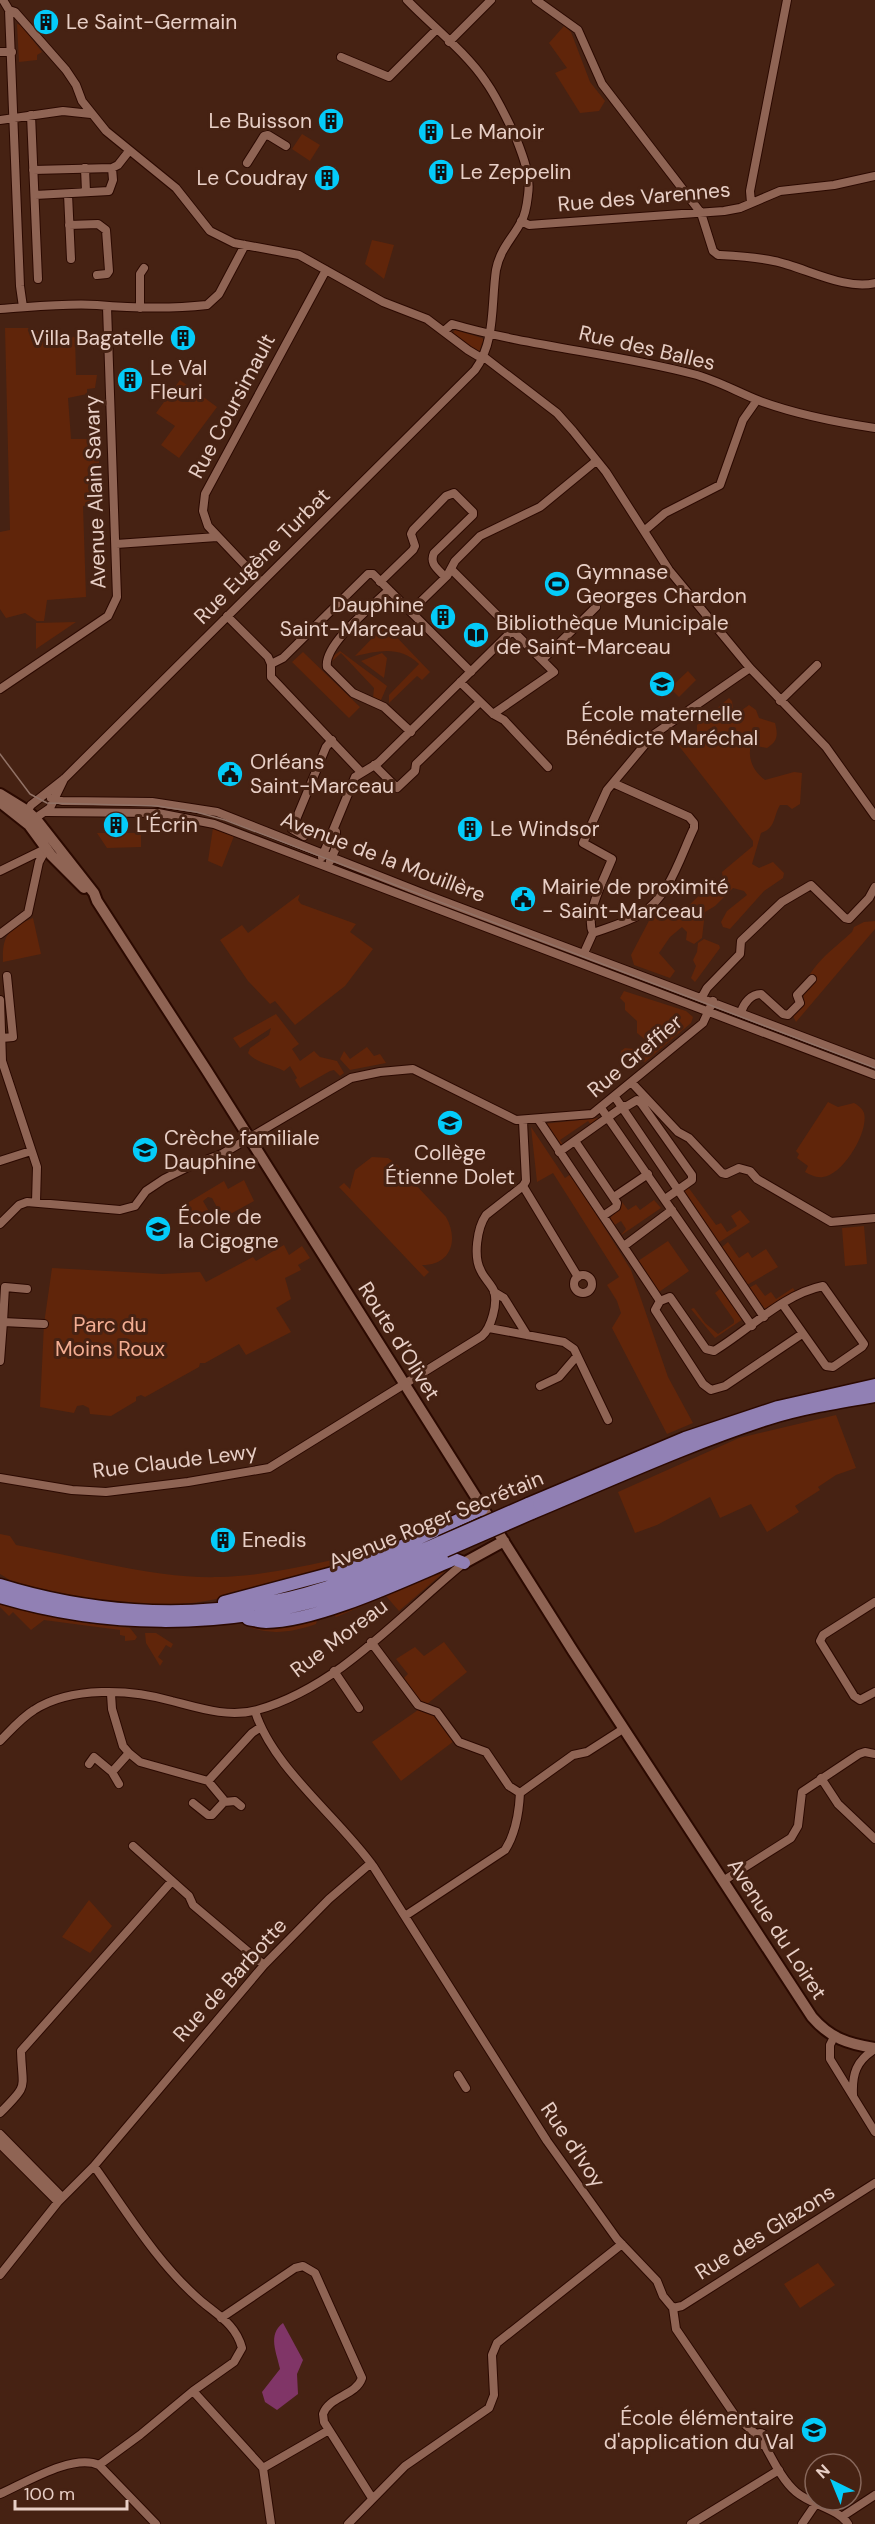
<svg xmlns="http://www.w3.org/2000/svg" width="875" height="2524" viewBox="0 0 875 2524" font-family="'DM Sans',sans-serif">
  <rect width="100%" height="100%" fill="#462213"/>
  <path fill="#60250a" d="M17 24 21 25 42 52 37 55V60L19 62Z
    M564 26 571 32 590 82 605 101 599 111 580 113 555 73 567 68 549 43Z
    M302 134 320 145 310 161 292 149Z
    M372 240 394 245 384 279 365 264Z
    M5 328H34L46 340 75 337 76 375H97L95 388 87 389V394L68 398 71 439H94L93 446H99V505L83 506 86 597 47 600 44 621H37L25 613 6 618 0 609V532L10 530Z
    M455 330 482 338 485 341 482 343 480 350 477 353 473 350V348L452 334Z
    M180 380 217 407 179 458 161 445 175 426 156 413Z
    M76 622 36 649V623Z
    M385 625 430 672 422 680 417 676 389 703V695L419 664C399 645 379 651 355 656Z
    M340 651 387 686 381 700 373 698 374 688 341 653 330 663 332 657Z
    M303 652 360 707 349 718 292 662Z
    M382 653 387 658 384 678 361 661Z
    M688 671 696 680 679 697 670 688Z
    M729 698 732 701 733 708 742 710 749 705 756 710 759 718 775 723C778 735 778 741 767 748L751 745C747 759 754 772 765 780L794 772 802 773 800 804 792 809 787 805H780C773 817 776 828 761 833L752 864 759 868 773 862 784 873 783 878 764 891 730 929 723 927 721 922 727 911 747 895 744 891 733 888 715 906 705 912 702 938 694 944 686 940 687 932 682 927 670 937 659 953 675 971 670 978 634 965 631 955 652 915 658 916 670 904 682 912 707 888 713 889 723 878 722 872 753 846V841L679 746 678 741 684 736 693 738 697 734V725Z
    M213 828 234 836 222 867 208 861Z
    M97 833H141V847L107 848Z
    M300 894 298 900 301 904 356 924 350 932 373 949 345 986 295 1025 275 1001 270 1004 248 981 220 940 242 925 248 933Z
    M33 918 41 954 3 962C2 936 8 928 33 918Z
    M875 921V929L796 1022 793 1016 804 1001C799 972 834 949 852 932L854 927 864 922Z
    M704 939 719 945 720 948 695 982 691 978 696 966 693 960 697 952 698 943Z
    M624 991 686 1011 693 1017 691 1023 645 1062 624 1060 620 1056 621 1051 625 1048 652 1051 657 1046 654 1042 647 1041 637 1033V1021L625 1010V1003L620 998Z
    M276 1014 299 1044 292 1049 300 1061 314 1051 320 1057 337 1061 344 1073 340 1076 334 1070 330 1071 300 1088 295 1080 297 1078 290 1066 284 1071C271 1064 258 1064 248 1053L250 1048 269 1035 271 1028 240 1048 233 1038Z
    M367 1047 374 1056 380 1054 386 1063 350 1070 340 1059 344 1051 350 1059Z
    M828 1102 838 1107 854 1103C858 1105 862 1108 864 1113 869 1132 843 1175 823 1177 816 1178 811 1175 805 1172L808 1166 797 1158 799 1154 796 1151Z
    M599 1118 592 1126 588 1121 560 1140 563 1145 560 1147 543 1124Z
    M531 1127 565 1178 571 1174 631 1270 668 1377 693 1423 667 1434 612 1328 621 1313 617 1301 607 1285 619 1277 553 1173 537 1182Z
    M372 1157 388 1158 396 1164 446 1217C459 1240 451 1265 422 1265L429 1272 424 1277 339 1187 344 1183 350 1189 355 1170Z
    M244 1180 254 1201 223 1218 212 1198 208 1197 203 1201 211 1215 191 1227 179 1208 224 1181 228 1189Z
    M688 1187 716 1225 721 1223 727 1232 737 1226 731 1216 740 1210 750 1222 718 1243 682 1192Z
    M619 1198 628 1210 636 1205 640 1210 654 1200 661 1208 620 1236 626 1229 621 1221 613 1226 609 1219 620 1208Z
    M864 1226 867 1264 845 1266 842 1228Z
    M668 1241 689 1271 659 1292 638 1261Z
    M728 1242 739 1258 748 1252 752 1258 766 1249 778 1267 747 1285 721 1248Z
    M284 1245 289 1255 302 1246 310 1258 298 1265 301 1270 285 1278 291 1299 276 1308 291 1332 246 1355 239 1344 205 1363H200L199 1367 145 1397 141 1395 136 1397V1401L111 1416 90 1414 89 1408 83 1405 77 1406 74 1413 40 1407 44 1324 52 1268 162 1274 200 1272 206 1282 253 1257 256 1261Z
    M756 1284 765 1296 771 1292 776 1299 793 1288 795 1291 766 1310 749 1288Z
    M720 1289 743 1319 715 1338 691 1309 694 1308 705 1323 718 1334 734 1323V1320L715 1293Z
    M836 1415 856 1468 836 1475 818 1487 820 1490 795 1506 799 1512 767 1532 751 1504 720 1518 710 1497 657 1525 635 1533 618 1492 739 1438Z
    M0 1534 10 1536 16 1545C80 1557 155 1579 219 1577 263 1576 304 1566 346 1557V1563C298 1578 250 1594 200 1602 152 1609 70 1602 24 1588 15 1585 8 1578 0 1574Z
    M451 1566 399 1611 386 1596 336 1617 334 1615 317 1620 316 1624C293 1632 270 1636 247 1626L278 1624Z
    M0 1601 85 1623 130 1628 137 1637 135 1640 125 1641V1636L120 1635V1630L44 1620 31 1630 13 1612 9 1616 0 1607Z
    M156 1633 173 1644 171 1648 166 1645 158 1657 163 1661 160 1666 146 1643 145 1633Z
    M444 1642 467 1672 427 1704 418 1701 404 1678 408 1674 396 1659 415 1647 424 1656Z
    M418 1710 436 1717 454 1741 401 1781 372 1742Z
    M89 1900 112 1926 90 1953 62 1937Z
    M818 2263 835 2285 800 2308 784 2284Z"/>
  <path fill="#803567" d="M283 2323 303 2360 297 2374 298 2394 277 2410 265 2402 262 2392 280 2369C277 2353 267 2335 283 2323Z"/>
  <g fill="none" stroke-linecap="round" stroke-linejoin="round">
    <g stroke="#2b0900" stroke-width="10">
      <path id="minor" d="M3 0 9 10 15 12 66 70 76 85 82 101 106 131 176 188 210 231 234 243 299 255 383 302 427 319 468 350 478 356 484 357 557 413 573 431 606 472 669 570 750 668 826 747 875 816
        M536 0 578 30 602 84 701 213 713 251 718 255C736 256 756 257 774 261 804 267 846 291 875 283
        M9 10 20 286 23 307
        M449 42 491 0
        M0 52H12
        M341 57 389 77 436 30
        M31 115 38 279
        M0 120 63 111 91 114
        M247 163 264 136 268 135 286 146
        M85 168 86 192
        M33 170 112 168 118 165 129 151
        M68 194 71 259
        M35 195 109 191 113 180 112 168
        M751 203 750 191 787 0
        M521 221 529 225 542 224 724 211 740 208 780 191 834 185 875 176
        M69 225 98 224 106 230 109 271 107 274 97 275
        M140 308V274L144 268
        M0 309C32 307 65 303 97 305 133 308 170 309 207 305L219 294 245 245
        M444 331 452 324C531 347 613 353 693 374 717 380 737 392 760 401 798 415 835 422 875 428
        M644 531 665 513 720 485 743 420 757 400
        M116 544 217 537
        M451 569 554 672 493 714
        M261 582 208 526 203 511 205 494 326 270
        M380 582 413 550 415 546 411 534 413 530 446 496 454 493 473 512V515L434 553C429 564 438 569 445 577
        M389 590C373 605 323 645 327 667L353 693 384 707 411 732
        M411 611 447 576 455 561 480 536 540 507 596 461
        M227 616 268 657 271 664V677L360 771
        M542 660 596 607
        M271 664 283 658 368 574H373L471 672
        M460 682 493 714 504 720 548 767
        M0 689 108 616 117 597 107 307
        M780 701 817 665
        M374 765 397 788 415 771 416 764 480 702
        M51 798 62 801 152 802 217 812 427 895 875 1064
        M47 812 158 813 214 824 875 1075
        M25 815 31 805 64 779 475 370C496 341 491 304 496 270 500 249 512 239 521 222 526 214 527 204 528 195 531 176 523 156 516 138 507 119 498 99 486 82 466 52 432 26 407 0
        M34 819 50 808 64 779
        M304 836 292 829 326 747 332 740
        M322 857 355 777 378 763 512 631
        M330 861 335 850 336 832
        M0 871 47 848
        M593 933C609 927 625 923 641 914 670 896 680 857 694 828V823L689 817 613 783
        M0 934 28 913 39 862 46 849
        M584 953 593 933C584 915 605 877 612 859L583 843 607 790 653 735 750 668
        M702 997 707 988 740 954 741 941 782 902 811 885 845 918 849 919 869 898 875 887
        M0 1000 2 1061 37 1167 36 1202
        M741 1012C744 1003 751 994 761 994L783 1014 788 1015 800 1003 797 995 812 979
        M2 1038 13 1037 7 976
        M632 1083 678 1132 689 1138 722 1173 726 1174 739 1168 750 1171 757 1179 831 1222 875 1218
        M615 1097 764 1317
        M622 1106H627L637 1100 641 1103 692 1175V1180L665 1199
        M601 1108 752 1326
        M538 1119 660 1301
        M575 1141 617 1203 616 1207 603 1216
        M559 1152 621 1108
        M0 1161 31 1151
        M523 1186 578 1277
        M614 1197 648 1174
        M0 1224 19 1205 27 1202 120 1210 135 1206 146 1191 164 1179 188 1167 222 1154 351 1078 380 1072 413 1069 516 1120 592 1114 703 1023 713 1001
        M624 1246 672 1210
        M574 1284a9 9 0 1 1 18 0a9 9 0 1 1-18 0Z
        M27 1289 5 1287 3 1322 44 1324
        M494 1292 504 1298 527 1335
        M783 1305 826 1366 833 1367 862 1347 864 1344 823 1286C783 1294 749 1330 714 1351L706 1349 670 1297 660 1301 655 1310 703 1384 711 1390 725 1386 802 1334
        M0 1322H3L0 1361
        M489 1328 564 1342 574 1349 608 1420
        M540 1386 559 1377 577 1356
        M0 1478 72 1490 106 1492 188 1482 269 1468 482 1336C491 1328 498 1304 494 1291 491 1284 484 1278 481 1271 473 1257 477 1228 486 1215L523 1186 526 1181 523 1121
        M875 1602 823 1635 820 1641 854 1696 860 1700 875 1692
        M371 1642 418 1705 437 1712 459 1742 486 1752 509 1786 520 1793
        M334 1671 359 1708
        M111 1694 112 1709 123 1746 129 1753 140 1762 208 1781 252 1733 261 1727
        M255 1711C272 1767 338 1817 373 1866L547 2141 617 2239 657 2281 663 2296 673 2308 676 2329 736 2417 756 2434
        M0 1741C11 1730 21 1718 34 1710 71 1686 131 1689 172 1701 199 1708 229 1718 257 1710 339 1687 400 1615 464 1563
        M89 1764 94 1757 112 1772 129 1753
        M112 1772 119 1784
        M821 1778 838 1804 875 1839
        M224 1802 235 1801 241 1806
        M193 1803 208 1815H212L224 1802 223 1799 208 1781
        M133 1846 189 1896 193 1905 264 1965
        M723 1881 791 1838 798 1826 802 1792 859 1754 865 1752 875 1754
        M405 1916 505 1850C516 1833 519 1813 520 1793L573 1755 587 1752 623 1729
        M834 2037 830 2045V2059L875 2132
        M458 2075 466 2088
        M853 2095C852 2074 856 2061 875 2049
        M0 2113C30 2083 22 2090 21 2051L172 1881
        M0 2134 62 2197
        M0 2144 58 2202
        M94 2166C127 2212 157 2263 201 2301 219 2316 236 2325 242 2348L234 2362 193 2391 263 2468 271 2524
        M0 2275 58 2202 94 2166 264 1965 329 1899 371 1863
        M673 2308 682 2306 875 2183
        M221 2318 295 2268 303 2266 315 2273 362 2378C356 2396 329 2396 323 2414L324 2422 372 2498
        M754 2439a6 6 0 1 1 12 0a6 6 0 1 1-12 0Z
        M764 2444C773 2460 782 2480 796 2492 811 2505 839 2509 848 2524
        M99 2465 156 2524
        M263 2468 329 2430
        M0 2494C25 2483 73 2453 99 2465L140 2435 193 2391
        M843 2516 875 2495
        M348 2524 405 2466 489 2408 494 2395 492 2355 497 2343 622 2244
        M691 2524 779 2470
        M802 2524 815 2505"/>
    </g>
    <g stroke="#2b0900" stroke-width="14">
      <path id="secondary" d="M0 794 26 810 36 819 94 893 97 901 207 1071 573 1651 812 2017C830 2038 848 2044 875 2048
        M0 802 29 825 51 855 84 888
        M464 1563 504 1541"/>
    </g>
    <g stroke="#2b0900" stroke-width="15">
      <path id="primary" d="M528 1504 685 1438 778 1407 875 1385
        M532 1513C609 1481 687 1445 767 1419 802 1408 839 1402 875 1396
        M0 1585C87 1612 180 1619 270 1602 329 1591 386 1565 441 1542
        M0 1597C104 1628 218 1629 323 1599 365 1588 405 1568 445 1551
        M224 1602 359 1566 482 1509
        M248 1619C254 1620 260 1622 266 1622 316 1622 403 1581 450 1561L454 1559 464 1563"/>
    </g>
    <use href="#minor" stroke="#8f6454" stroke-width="8"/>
    <use href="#secondary" stroke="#8f6454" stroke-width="10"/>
    <use href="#primary" stroke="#9180b4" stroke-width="12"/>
    <path stroke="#917266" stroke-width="1.5" d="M0 754 30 794 47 803 157 806 196 812 225 820 875 1068"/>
    <g stroke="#2b0900" stroke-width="15" stroke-linecap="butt">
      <path id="primary-bridge" d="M441 1542 528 1504
        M445 1551 532 1513"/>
    </g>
    <use href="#primary-bridge" stroke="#9180b4" stroke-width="12"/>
  </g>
  <defs>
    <g id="building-disc" transform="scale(1.35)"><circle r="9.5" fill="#04cbf9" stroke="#462213"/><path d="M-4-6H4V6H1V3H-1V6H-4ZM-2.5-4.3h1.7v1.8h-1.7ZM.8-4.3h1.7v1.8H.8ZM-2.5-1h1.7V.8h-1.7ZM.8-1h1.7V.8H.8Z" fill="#111"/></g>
    <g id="stadium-disc" transform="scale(1.35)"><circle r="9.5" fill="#04cbf9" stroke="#462213"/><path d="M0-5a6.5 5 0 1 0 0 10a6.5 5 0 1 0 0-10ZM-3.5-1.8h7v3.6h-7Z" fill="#111"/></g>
    <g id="library-disc" transform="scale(1.35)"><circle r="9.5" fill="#04cbf9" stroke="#462213"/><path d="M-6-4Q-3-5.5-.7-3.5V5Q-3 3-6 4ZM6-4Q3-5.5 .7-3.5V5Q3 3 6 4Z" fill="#111"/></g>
    <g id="school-disc" transform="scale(1.35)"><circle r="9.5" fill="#04cbf9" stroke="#462213"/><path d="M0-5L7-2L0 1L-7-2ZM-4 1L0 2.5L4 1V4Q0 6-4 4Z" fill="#111"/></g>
    <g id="civic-disc" transform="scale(1.35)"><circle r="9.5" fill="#04cbf9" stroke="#462213"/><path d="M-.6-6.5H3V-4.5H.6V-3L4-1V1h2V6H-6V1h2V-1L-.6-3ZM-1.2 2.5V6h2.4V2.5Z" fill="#111"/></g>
  </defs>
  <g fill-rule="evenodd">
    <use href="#building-disc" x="46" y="22"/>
    <use href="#building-disc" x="331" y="121"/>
    <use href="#building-disc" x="431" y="132"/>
    <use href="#building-disc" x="441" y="172"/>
    <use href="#building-disc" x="327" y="178"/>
    <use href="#building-disc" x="183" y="338"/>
    <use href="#building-disc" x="130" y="380"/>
    <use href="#stadium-disc" x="557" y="584"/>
    <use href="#building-disc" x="443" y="617"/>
    <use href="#library-disc" x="476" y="635"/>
    <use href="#school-disc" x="662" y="684"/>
    <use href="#civic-disc" x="230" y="774"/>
    <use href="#building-disc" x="116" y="825"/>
    <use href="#building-disc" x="470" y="829"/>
    <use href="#civic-disc" x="523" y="899"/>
    <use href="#school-disc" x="450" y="1123"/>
    <use href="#school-disc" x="145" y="1150"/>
    <use href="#school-disc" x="158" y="1229"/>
    <use href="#building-disc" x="223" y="1540"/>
    <use href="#school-disc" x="814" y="2430"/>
  </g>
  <g text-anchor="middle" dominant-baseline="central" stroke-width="6" stroke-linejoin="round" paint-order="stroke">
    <g font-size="21" fill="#e8cfc6" stroke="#462213" text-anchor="start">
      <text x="66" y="22">Le Saint-Germain</text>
      <text x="312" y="121" text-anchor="end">Le Buisson</text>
      <text x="450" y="132">Le Manoir</text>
      <text x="460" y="172">Le Zeppelin</text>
      <text x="308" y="178" text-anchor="end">Le Coudray</text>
      <text x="164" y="338" text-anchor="end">Villa Bagatelle</text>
      <text x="150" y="368">Le Val<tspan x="150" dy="24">Fleuri</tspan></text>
      <text x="576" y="572">Gymnase<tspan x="576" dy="24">Georges Chardon</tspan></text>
      <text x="424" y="605" text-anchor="end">Dauphine<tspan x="424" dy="24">Saint-Marceau</tspan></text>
      <text x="496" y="623">Bibliothèque Municipale<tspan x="496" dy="24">de Saint-Marceau</tspan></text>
      <text x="662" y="714" text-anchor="middle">École maternelle<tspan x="662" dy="24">Bénédicte Maréchal</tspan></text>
      <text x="250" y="762">Orléans<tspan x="250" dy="24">Saint-Marceau</tspan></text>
      <text x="136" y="825">L'Écrin</text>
      <text x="490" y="829">Le Windsor</text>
      <text x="542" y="887">Mairie de proximité<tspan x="542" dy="24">- Saint-Marceau</tspan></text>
      <text x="164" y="1138">Crèche familiale<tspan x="164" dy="24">Dauphine</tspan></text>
      <text x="450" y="1153" text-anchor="middle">Collège<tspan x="450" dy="24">Étienne Dolet</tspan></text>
      <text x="178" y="1217">École de<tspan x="178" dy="24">la Cigogne</tspan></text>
      <text x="242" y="1540">Enedis</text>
      <text x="794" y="2418" text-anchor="end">École élémentaire<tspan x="794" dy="24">d'application du Val</tspan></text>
    </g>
    <g font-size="21" fill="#e8cfc6" stroke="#462213">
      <text transform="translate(644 197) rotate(-5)">Rue des Varennes</text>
      <text transform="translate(647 348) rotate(13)">Rue des Balles</text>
      <text transform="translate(232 406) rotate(-62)">Rue Coursimault</text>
      <text transform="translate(95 492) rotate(-92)">Avenue Alain Savary</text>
      <text transform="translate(262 556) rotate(-45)">Rue Eugène Turbat</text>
      <text transform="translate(383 857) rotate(21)">Avenue de la Mouillère</text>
      <text transform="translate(635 1056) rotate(-40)">Rue Greffier</text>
      <text transform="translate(399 1341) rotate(58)">Route d'Olivet</text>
      <text transform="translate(175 1461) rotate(-7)">Rue Claude Lewy</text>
      <text transform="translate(436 1520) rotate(-22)">Avenue Roger Secrétain</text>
      <text transform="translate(339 1638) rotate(-37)">Rue Moreau</text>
      <text transform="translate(777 1929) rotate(57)">Avenue du Loiret</text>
      <text transform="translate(230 1980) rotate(-48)">Rue de Barbotte</text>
      <text transform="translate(573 2145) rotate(56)">Rue d'Ivoy</text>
      <text transform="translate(765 2232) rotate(-32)">Rue des Glazons</text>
    </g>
    <g font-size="21" fill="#f3ad92" stroke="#462213">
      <text x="110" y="1325">Parc du<tspan x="110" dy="24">Moins Roux</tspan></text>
    </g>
  </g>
  <g transform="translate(833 2482) rotate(317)"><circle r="28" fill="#462213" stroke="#87675b" stroke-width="1.5"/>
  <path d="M0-4.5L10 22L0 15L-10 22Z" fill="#04cbf9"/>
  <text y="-9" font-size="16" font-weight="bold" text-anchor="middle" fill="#e8cfc6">N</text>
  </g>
  <path d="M15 2500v9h112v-9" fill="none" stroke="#e8cfc6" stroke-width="3"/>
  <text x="24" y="2500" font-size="18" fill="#e8cfc6" stroke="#462213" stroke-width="4.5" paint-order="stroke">100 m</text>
</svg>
